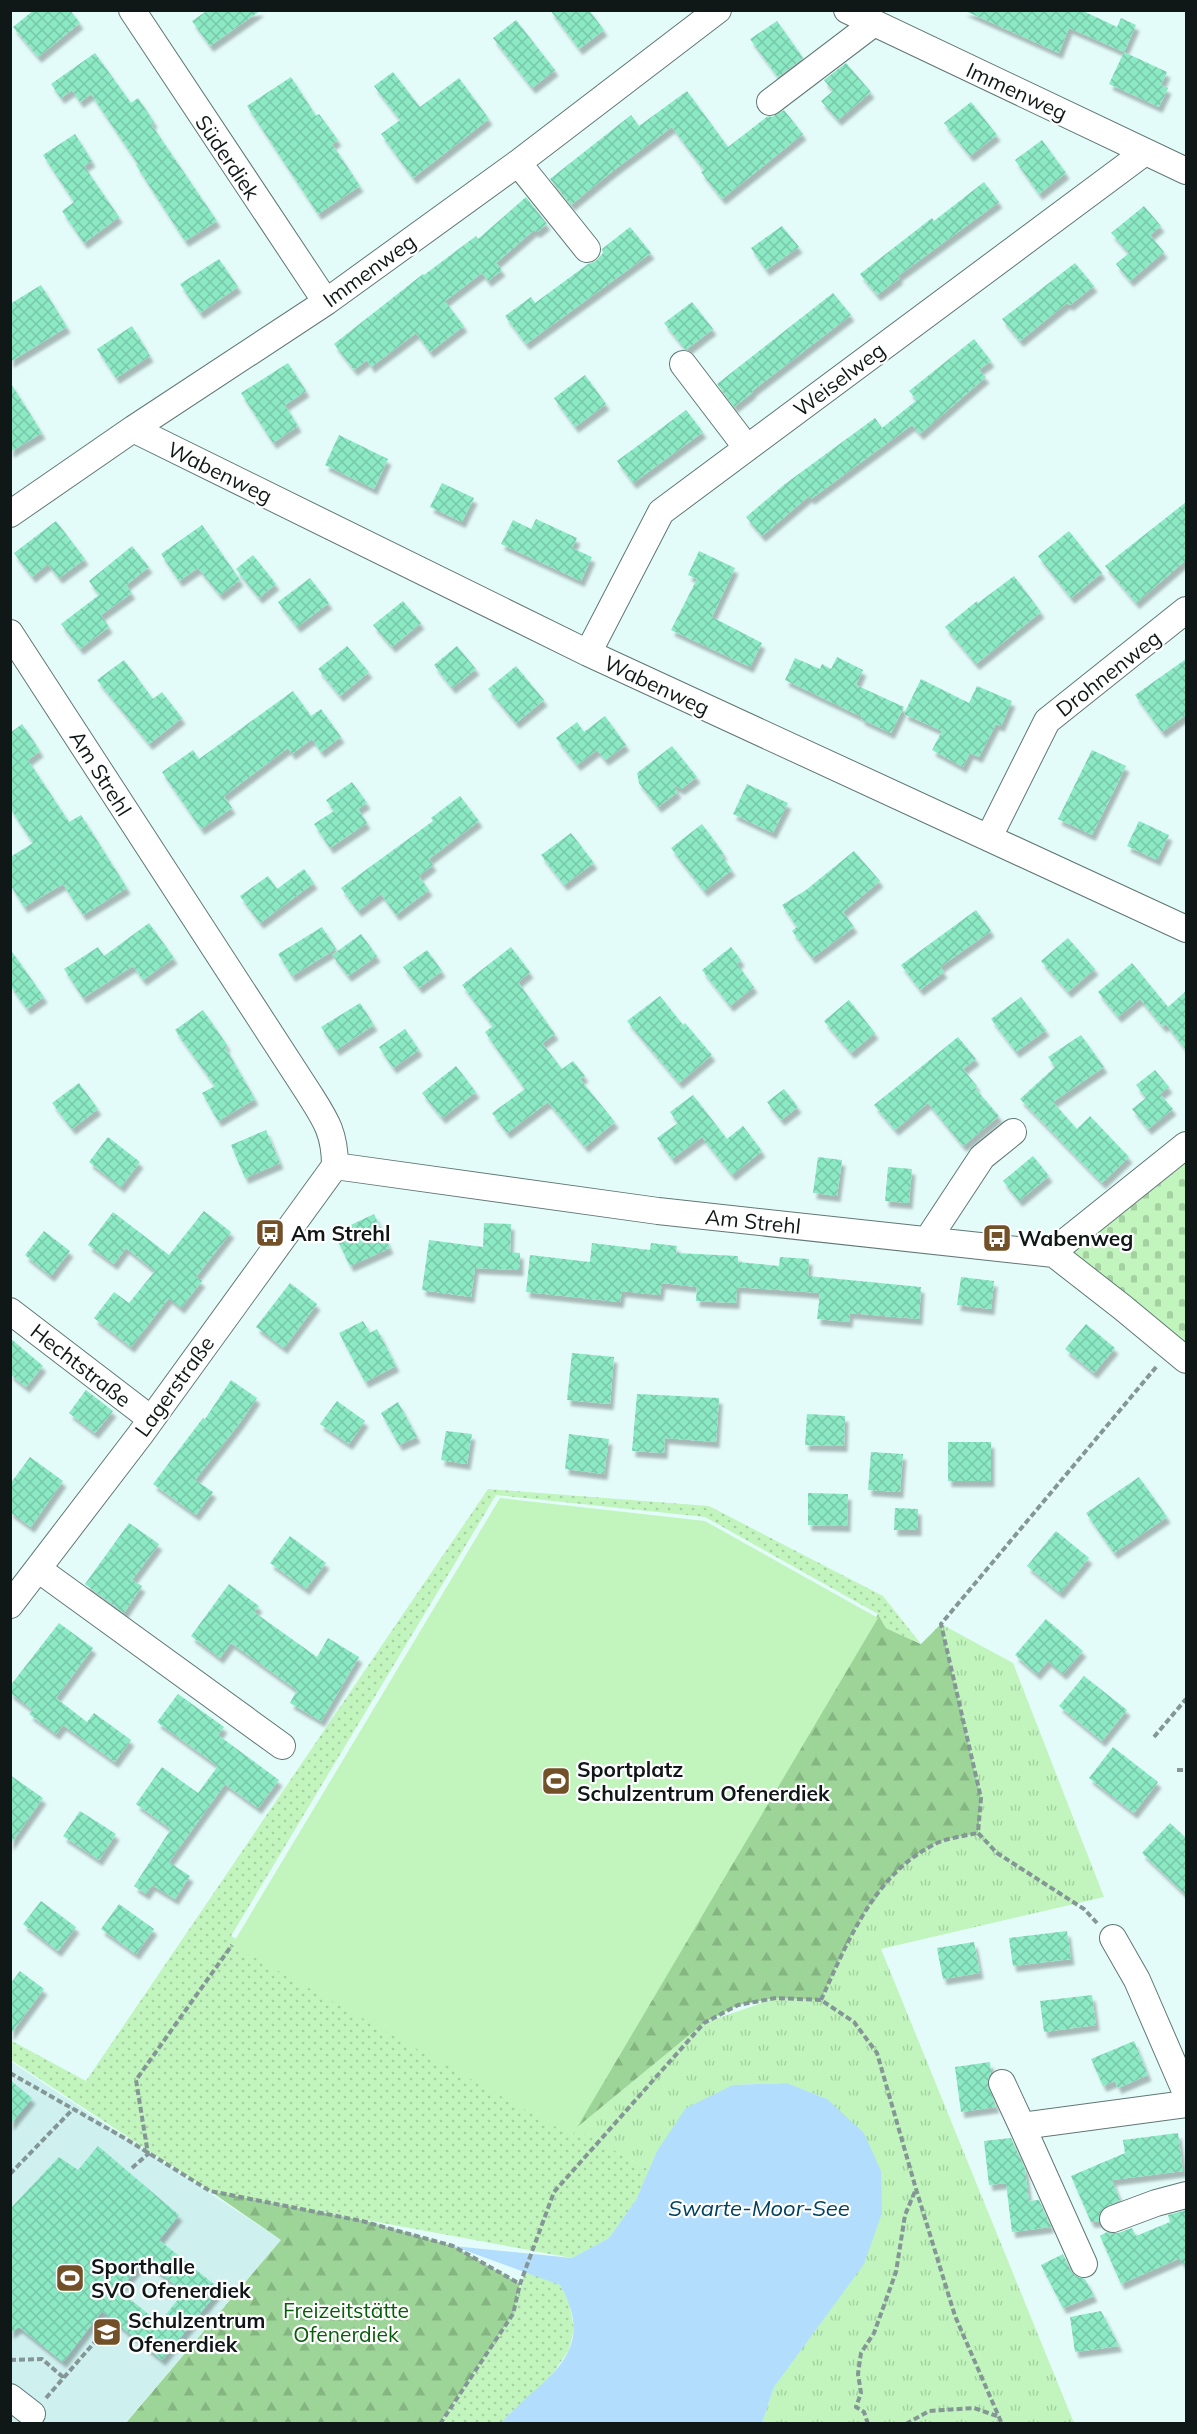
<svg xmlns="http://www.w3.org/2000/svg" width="1197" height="2434" viewBox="0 0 1197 2434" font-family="Mulish,sans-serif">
  <defs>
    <pattern id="grass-tufts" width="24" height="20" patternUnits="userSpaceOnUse" patternTransform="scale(1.5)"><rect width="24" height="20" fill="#c1f5bd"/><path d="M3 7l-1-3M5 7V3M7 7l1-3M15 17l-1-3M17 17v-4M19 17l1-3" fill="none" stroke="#a5d1a2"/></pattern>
    <pattern id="forest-firs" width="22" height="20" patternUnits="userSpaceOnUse" patternTransform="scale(1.5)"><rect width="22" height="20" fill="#9cd597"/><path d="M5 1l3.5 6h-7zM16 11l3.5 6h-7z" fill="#85b681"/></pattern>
    <pattern id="cemetery-stones" width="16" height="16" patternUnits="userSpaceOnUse" patternTransform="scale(1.5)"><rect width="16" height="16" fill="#c1f5bd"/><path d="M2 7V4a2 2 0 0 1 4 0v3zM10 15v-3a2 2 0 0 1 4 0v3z" fill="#a5d1a2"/></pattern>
    <pattern id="park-dots" width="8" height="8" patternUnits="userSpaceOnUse" patternTransform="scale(1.5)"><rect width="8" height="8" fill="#c1f5bd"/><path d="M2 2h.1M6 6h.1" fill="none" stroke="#a5d1a2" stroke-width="1.8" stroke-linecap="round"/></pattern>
    <pattern id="building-cross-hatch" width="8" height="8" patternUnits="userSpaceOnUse" patternTransform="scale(1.5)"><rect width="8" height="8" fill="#8be9c4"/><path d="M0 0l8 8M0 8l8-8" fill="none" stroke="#77c7a8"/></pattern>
    <filter id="shadow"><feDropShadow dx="3.5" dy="6" stdDeviation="1.5" flood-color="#0004"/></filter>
  </defs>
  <rect width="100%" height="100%" fill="#e3fcfa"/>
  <path fill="#cef0ee" d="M10 2061 281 2240 125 2423H11Z"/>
  <path fill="url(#grass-tufts)" d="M941 1624 1013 1663 1104 1897 881 1949 1074 2423H762L774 2387 807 2340 827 2099 787 2083 733 2085 657 2151 649 2170 575 2129 704 2023 776 1998 821 2000C847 1943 874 1875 933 1845 946 1838 964 1836 978 1833L981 1798Z"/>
  <path fill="url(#forest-firs)" d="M878 1614 886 1628 921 1644 941 1624 981 1798 978 1833C964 1836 946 1838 933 1845 874 1875 847 1943 821 2000L776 1998 738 2005 704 2023 575 2129Z
    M210 2191 362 2220 453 2246 520 2284 513 2314 440 2423 125 2424 281 2240Z"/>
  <path fill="url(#cemetery-stones)" d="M1186 1145V1360L1060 1246Z"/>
  <path fill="url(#park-dots)" d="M488 1489 709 1506 883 1596 921 1644 886 1628 878 1614 705 1517 496 1495 231 1936 649 2170 636 2200 609 2238 572 2258 210 2191 11 2060 10 2040 86 2081Z
    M526 2266 560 2285 569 2303 574 2328 569 2350 548 2380 511 2412 501 2423 440 2424 513 2314Z"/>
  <path fill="#c1f5bd" d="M500 1498 705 1521 878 1618 572 2136 232 1945Z"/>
  <path fill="#b2ddfc" d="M787 2083 827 2099 864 2133 881 2171 882 2213 864 2264 774 2387 762 2423H501C540 2378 601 2357 560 2285L453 2246 572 2258 609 2238 636 2200 657 2151 686 2108 733 2085Z"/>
  <path fill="url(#building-cross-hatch)" fill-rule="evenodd" filter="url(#shadow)" d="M34 10H70L80 23 38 57 13 27Z
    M208 10H261L210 46 192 21Z
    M550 10H589L604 30 579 49Z
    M963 10H1081L1117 27 1121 18 1136 25 1124 52 1069 28 1059 53Z
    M516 20 555 70 532 88 493 38Z
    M777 21 803 58 778 77 750 39Z
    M1124 52 1167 72 1161 85 1168 88 1159 107 1109 84Z
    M95 53 131 103 138 98 154 122 151 124 217 221 185 241 136 165 138 164 91 94 80 102 72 90 61 98 51 84Z
    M846 63 871 92 838 120 821 101 833 91 824 80Z
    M393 72 420 107 459 78 489 119 413 178 381 134 400 120 374 86Z
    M291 77 316 116 319 114 338 140 332 144 360 186 318 214 247 106Z
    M687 91 728 147 768 116 772 117 784 110 803 134 722 199 701 172 704 170 672 127 614 170 571 205 550 179 631 115 639 126Z
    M971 102 997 135 970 156 944 123Z
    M75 134 92 161 84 166 119 217 84 243 62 211 74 202 43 155Z
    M1042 140 1066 173 1039 194 1015 160Z
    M984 182 999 202 898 276 900 278 877 295 860 274 932 218 934 221Z
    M526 197 547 224 537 232 534 230 496 263 502 270 488 281 482 273 445 301 464 326 430 352 416 333 371 367 367 360 354 370 334 344 423 274 424 275 476 236 478 239Z
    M1144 206 1161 226 1150 235 1164 252 1130 281 1116 264 1129 253 1111 233Z
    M782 226 799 247 766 270 751 248Z
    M630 227 651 253 526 344 505 316 531 297 535 303 588 264 596 261 603 253 602 249Z
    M219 259 238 287 200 313 180 284Z
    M1075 263 1094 286 1070 305 1067 303 1020 341 1002 319Z
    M41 285 67 327 10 362V304Z
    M833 293 851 315 752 391 753 392 734 407 717 384Z
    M692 302 713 329 686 350 664 323Z
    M132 326 150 356 116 378 97 349Z
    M974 339 991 361 979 370 986 377 920 434 912 425 811 499 809 496 762 536 746 517 785 484 875 418 882 428 917 400 909 391Z
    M288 363 306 391 285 405 298 426 273 443 241 393Z
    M585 375 606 404 575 427 554 398Z
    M10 382 42 433 10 452Z
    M686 410 703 432 633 483 617 461Z
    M339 435 388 459 374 489 325 465Z
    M442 483 474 498 462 522 430 507Z
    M1186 502V560L1136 603 1105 566Z
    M536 519 577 538 572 548 592 557 581 581 501 544 513 520 531 529Z
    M56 521 85 559 59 578 48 564 32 577 14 553Z
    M202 525 240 580 220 595 198 568 179 581 161 554Z
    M1069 531 1102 573 1071 598 1038 556Z
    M132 546 149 567 126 585 132 593 101 615 109 627 80 649 61 624 99 595 89 581Z
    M699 551 735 568 712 617 762 643 750 667 671 630 697 579 688 575Z
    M253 555 276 584 259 598 236 569Z
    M1014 576 1041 612 976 664 945 627 977 601 978 603Z
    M310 578 329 603 297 627 278 602Z
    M403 601 421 623 392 647 373 625Z
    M347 646 369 672 340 696 318 669Z
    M457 646 476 669 452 688 434 665Z
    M837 657 863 670 856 685 904 707 891 733 861 719 862 717 785 680 795 658 820 669 822 664 831 669Z
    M1186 659V715L1162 732 1135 695Z
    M124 660 153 699 162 692 182 718 149 744 97 680Z
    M516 666 544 700 516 723 488 689Z
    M921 679 969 703 977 686 1012 701 1001 726 996 724 979 757 970 753 963 767 932 750 942 731 904 714Z
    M293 691 311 716 321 709 341 737 321 752 312 739 292 754 288 748 224 796 232 808 201 829 162 772 193 750 199 759Z
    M605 716 626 745 605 760 597 750 577 765 556 738 577 722 584 732Z
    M22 724 40 751 28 760 69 822 81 815 127 888 83 915 63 884 24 907 10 884V857L33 843 10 808V733Z
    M672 746 697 777 681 789 673 785 678 792 658 807 639 783 637 773Z
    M1092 750 1126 766 1092 835 1058 819Z
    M352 782 367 803 358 809 367 823 330 848 314 824 334 811 326 800Z
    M747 784 788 803 773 833 733 814Z
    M460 796 479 821 429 859 433 865 419 876 429 890 396 915 381 894 358 911 341 888 433 821 431 818Z
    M1139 821 1169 835 1157 860 1127 846Z
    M702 824 724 854 721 855 732 870 704 891 671 848Z
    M571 833 594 863 564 885 541 855Z
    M854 851 880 881 843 912 854 927 812 958 792 931 797 927 782 905 806 890Z
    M304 869 314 883 260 923 240 896 268 876 277 889Z
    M976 910 991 931 940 967 944 972 920 990 901 965Z
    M149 923 174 958 143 980 133 966 83 998 64 969 98 947 104 956Z
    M322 927 336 949 292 976 278 954Z
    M361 934 377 956 348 976 332 955Z
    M1068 938 1095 969 1068 992 1041 961Z
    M511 947 530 972 518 982 555 1034 542 1043 562 1069 573 1061 585 1076 580 1079 615 1122 585 1147 548 1102 507 1133 492 1113 525 1089 485 1032 493 1026 462 985Z
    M731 947 741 960 737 964 754 987 730 1006 702 970Z
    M10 949 44 997 27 1009 10 985Z
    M427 950 442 971 419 988 403 967Z
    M1132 963 1168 1007 1186 991V1050L1166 1024 1163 1027 1140 999 1118 1017 1098 992Z
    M660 996 683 1025 685 1023 712 1055 679 1083 627 1021Z
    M1021 997 1046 1030 1016 1052 991 1019Z
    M849 1000 875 1033 851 1053 824 1021Z
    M360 1003 374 1025 336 1050 321 1027Z
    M203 1010 227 1045 225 1047 255 1099 218 1121 202 1093 215 1086 175 1030Z
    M405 1029 419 1050 393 1068 379 1047Z
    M1081 1035 1104 1067 1053 1102 1077 1129 1090 1116 1129 1157 1102 1183 1020 1099 1055 1067 1048 1057Z
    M958 1037 976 1059 963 1069 977 1086 975 1088 999 1116 963 1146 928 1103 895 1130 874 1105Z
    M456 1066 476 1092 442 1118 422 1093Z
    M1155 1070 1169 1087 1160 1094 1173 1109 1148 1129 1132 1109 1146 1098 1136 1085Z
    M79 1083 98 1109 72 1129 52 1103Z
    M784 1089 798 1107 781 1120 767 1102Z
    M693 1095 727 1139 743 1126 762 1151 732 1175 702 1137 672 1159 657 1138 678 1123 670 1112Z
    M266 1130 280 1163 245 1178 231 1145Z
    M108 1137 140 1162 121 1187 89 1162Z
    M1033 1156 1049 1176 1019 1201 1003 1181Z
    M818 1157 842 1160 837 1196 813 1193Z
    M888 1167 912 1169 909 1203 885 1201Z
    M204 1211 231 1232 196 1277 202 1281 181 1308 169 1298 131 1347 94 1318 114 1292 129 1303 155 1271 126 1248 114 1264 88 1245 113 1212 169 1255Z
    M374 1214 390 1248 350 1266 334 1233Z
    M484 1223 511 1224 510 1252 520 1253V1270L475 1268 471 1297 422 1290 429 1240 483 1247Z
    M44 1231 70 1251 51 1276 25 1255Z
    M592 1243 650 1250 651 1243 677 1246 676 1253 738 1256V1262L779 1266 780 1257 809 1259 808 1276 921 1287 919 1319 850 1313 849 1322 817 1319 820 1293 737 1287 736 1303 696 1301 697 1287 662 1283 660 1295 622 1291 620 1302 526 1292 530 1255 590 1262Z
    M961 1277 994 1281 991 1309 957 1305Z
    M290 1283 317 1304 284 1348 256 1327Z
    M363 1321 370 1333 377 1329 396 1366 365 1382 339 1333Z
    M1086 1324 1115 1348 1094 1373 1065 1349Z
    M10 1338 43 1366 26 1387 10 1374Z
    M572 1353 614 1357 610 1404 567 1400Z
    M231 1380 257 1398 239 1424 195 1480 213 1492 196 1515 153 1484 203 1418 205 1419Z
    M86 1390 113 1411 95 1433 69 1413Z
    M637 1394 719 1398 716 1442 665 1438 664 1453 632 1451Z
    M337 1401 365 1421 349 1444 320 1424Z
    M398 1402 417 1437 399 1445 381 1413Z
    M807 1414 845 1416 844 1446 805 1445Z
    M446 1431 472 1434 467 1464 441 1460Z
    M569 1434 609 1439 604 1474 565 1469Z
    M948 1442H991V1481H948Z
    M871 1452 903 1454 900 1492 868 1490Z
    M30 1457 63 1481 31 1527 10 1512V1484Z
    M1139 1477 1167 1517 1114 1553 1086 1513Z
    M808 1493 848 1494 847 1526 808 1525Z
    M895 1508 918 1509V1530H894Z
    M129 1523 159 1544 132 1580 142 1586 124 1613 85 1584Z
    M1056 1531 1089 1558 1060 1593 1027 1566Z
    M290 1536 326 1563 306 1589 270 1563Z
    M229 1584 259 1606 254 1612 317 1657 328 1638 359 1657 321 1721 290 1703 297 1690 231 1643 220 1658 191 1636Z
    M1046 1619 1083 1651 1063 1674 1048 1661 1037 1674 1015 1655Z
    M59 1623 93 1648 56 1698 87 1722 94 1713 131 1740 115 1762 63 1725 56 1734 29 1714 33 1710 10 1693V1686Z
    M1084 1676 1127 1710 1102 1741 1059 1706Z
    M178 1694 224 1727 218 1735 279 1780 258 1808 225 1784 169 1862 190 1876 175 1899 152 1885 146 1894 134 1886 171 1829 136 1804 162 1767 198 1793 218 1766 157 1722Z
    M1113 1747 1158 1782 1134 1813 1089 1778Z
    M10 1775 43 1798 10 1845Z
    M80 1811 116 1834 99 1860 63 1836Z
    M1170 1823 1186 1838V1895L1142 1853Z
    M41 1901 76 1927 58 1951 23 1924Z
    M119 1904 154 1929 136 1954 101 1929Z
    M1067 1931 1071 1959 1013 1966 1009 1938Z
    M974 1942 980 1973 943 1979 937 1948Z
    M20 1971 44 1989 10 2035V1984Z
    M1092 1995 1096 2025 1044 2032 1040 2001Z
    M1134 2041 1148 2075 1118 2088 1115 2081 1103 2086 1091 2059Z
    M990 2062 991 2073 987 2082 996 2107 961 2112 955 2067Z
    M10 2080 32 2098 10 2125Z
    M1178 2133 1183 2171 1112 2180 1120 2200 1102 2209 1099 2221 1091 2222 1071 2176 1125 2153 1123 2140Z
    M1011 2138 1025 2169 1029 2201 1039 2200 1051 2227 1012 2232 1006 2183 989 2185 984 2141Z
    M98 2146 179 2215 159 2240 220 2289 162 2360 102 2311 63 2362 19 2327 10 2333V2209L59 2157 78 2170ZM144 2260 184 2292 159 2323 119 2290Z
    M1186 2210V2263H1182L1180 2258 1121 2284 1100 2236 1107 2232 1118 2233 1132 2228 1136 2236 1170 2222 1168 2215Z
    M1063 2254 1071 2271 1076 2276 1085 2279 1094 2296 1063 2308 1041 2265Z
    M1101 2311 1119 2346 1075 2352 1070 2317Z"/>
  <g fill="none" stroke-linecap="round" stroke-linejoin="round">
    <g stroke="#617775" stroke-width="28">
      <path id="minor" d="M132 10 326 302
        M847 10 1186 171
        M770 102 874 23
        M518 163 587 249
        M683 364 747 448
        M133 429 588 653 1186 929
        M10 514 133 429 326 302 518 163 718 10
        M10 633 308 1092C325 1119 335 1132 335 1166
        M588 653 661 512 1145 152
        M989 837 1047 721 1186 610
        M335 1166 658 1211 1054 1254 1122 1307 1186 1360
        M928 1239 982 1157 1013 1132
        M1054 1254 1060 1246 1186 1145
        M10 1311 151 1419
        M38 1569 282 1746
        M10 1605 140 1435 335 1166
        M1113 1938 1137 1980 1186 2093
        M1002 2083 1022 2126
        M1113 2219 1156 2203 1186 2195
        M1084 2264 1022 2126 1186 2104
        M10 2397 32 2414"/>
    </g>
    <path stroke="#849695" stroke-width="4" stroke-dasharray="6 3" stroke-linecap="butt" d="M1154 1737 1186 1699
      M1177 1770H1186
      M1097 1923 1084 1909 997 1853 978 1833 981 1798 941 1624 1157 1366
      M821 2000C847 1943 874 1875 933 1845 946 1838 964 1836 978 1833
      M10 2073 126 2139 210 2191 362 2221 453 2246 520 2284
      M132 2168 148 2154 136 2080 232 1945
      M10 2174 73 2109
      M10 2360 42 2359 64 2378
      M46 2398 100 2336
      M440 2424 513 2314 520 2284 554 2192 704 2023 738 2005 776 1998 821 2000 854 2022 877 2053 916 2189 955 2316 1002 2424
      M868 2424 864 2412 856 2407 861 2393 858 2374 861 2353 874 2333 896 2272 905 2215 916 2189
      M906 2424 929 2411 974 2408 997 2416"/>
    <use href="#minor" stroke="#fff" stroke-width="26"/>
  </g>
  <defs>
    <g id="bus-square" transform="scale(1.5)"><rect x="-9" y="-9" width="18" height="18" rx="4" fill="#725128" stroke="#fff"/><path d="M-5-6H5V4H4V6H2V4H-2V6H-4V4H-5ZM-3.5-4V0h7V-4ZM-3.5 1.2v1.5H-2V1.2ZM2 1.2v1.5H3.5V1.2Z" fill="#fff"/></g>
    <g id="stadium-square" transform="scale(1.5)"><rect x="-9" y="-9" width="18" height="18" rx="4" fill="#725128" stroke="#fff"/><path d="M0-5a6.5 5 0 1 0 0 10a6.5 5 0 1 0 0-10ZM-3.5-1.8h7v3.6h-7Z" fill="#fff"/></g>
    <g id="school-square" transform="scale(1.5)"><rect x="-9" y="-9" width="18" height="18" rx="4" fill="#725128" stroke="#fff"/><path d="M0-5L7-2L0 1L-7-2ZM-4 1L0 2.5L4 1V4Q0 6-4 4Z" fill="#fff"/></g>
  </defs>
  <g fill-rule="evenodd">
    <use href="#bus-square" x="270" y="1233"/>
    <use href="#bus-square" x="997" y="1238"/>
    <use href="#stadium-square" x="556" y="1781"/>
    <use href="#stadium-square" x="70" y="2278"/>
    <use href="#school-square" x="107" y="2332"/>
  </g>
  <g text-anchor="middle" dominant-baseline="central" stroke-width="4.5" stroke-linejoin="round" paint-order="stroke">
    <g font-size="21" fill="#0f1817" stroke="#fff">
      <text transform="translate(1017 91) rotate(25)">Immenweg</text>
      <text transform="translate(228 157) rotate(56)">Süderdiek</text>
      <text transform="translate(369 270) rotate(-36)">Immenweg</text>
      <text transform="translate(839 379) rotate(-37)">Weiselweg</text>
      <text transform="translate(220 472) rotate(26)">Wabenweg</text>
      <text transform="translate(1108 673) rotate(-38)">Drohnenweg</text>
      <text transform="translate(657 685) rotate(25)">Wabenweg</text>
      <text transform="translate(101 773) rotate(58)">Am Strehl</text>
      <text transform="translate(753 1221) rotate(6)">Am Strehl</text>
      <text transform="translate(81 1365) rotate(38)">Hechtstraße</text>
      <text transform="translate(174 1386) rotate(-54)">Lagerstraße</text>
    </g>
    <g font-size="21" font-weight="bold" fill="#0f1817" stroke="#fff" text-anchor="start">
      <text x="291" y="1233">Am Strehl</text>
      <text x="1018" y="1238">Wabenweg</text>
      <text x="577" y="1769">Sportplatz<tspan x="577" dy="24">Schulzentrum Ofenerdiek</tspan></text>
      <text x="91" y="2266">Sporthalle<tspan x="91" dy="24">SVO Ofenerdiek</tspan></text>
      <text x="128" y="2320">Schulzentrum<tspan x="128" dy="24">Ofenerdiek</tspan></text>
    </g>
    <g font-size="21" fill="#075c08" stroke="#fff">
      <text x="346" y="2310">Freizeitstätte<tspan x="346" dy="24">Ofenerdiek</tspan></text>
    </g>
    <g font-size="22" font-style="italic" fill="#004161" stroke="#fff">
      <text x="759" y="2208">Swarte-Moor-See</text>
    </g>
  </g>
  <rect width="1197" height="2434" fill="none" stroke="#0f1817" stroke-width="24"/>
</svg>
